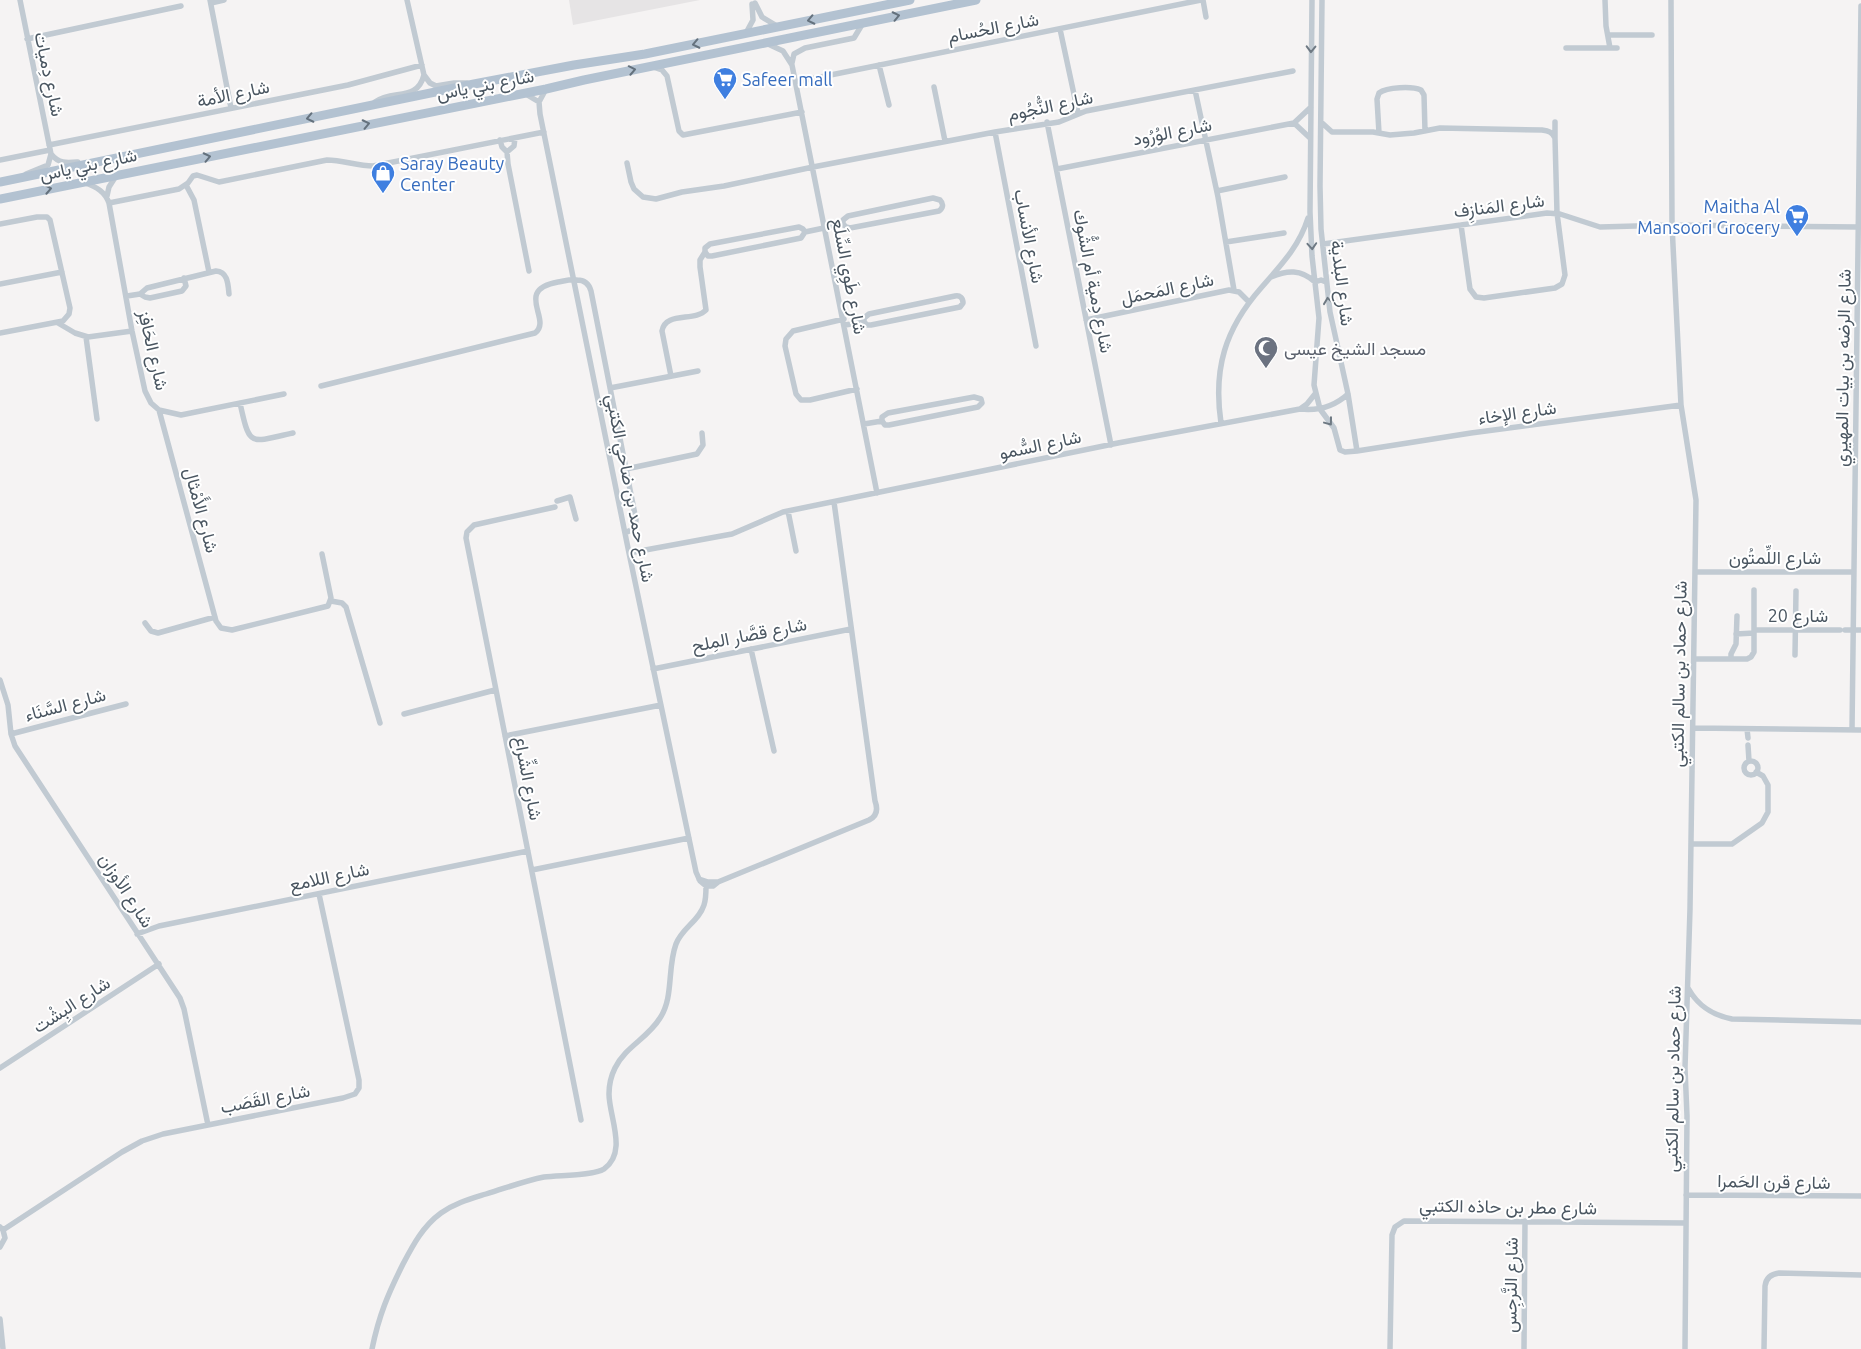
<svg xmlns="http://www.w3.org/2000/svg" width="1861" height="1349" viewBox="0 0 1861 1349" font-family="Ubuntu,Vazirmatn,sans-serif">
  <rect width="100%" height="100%" fill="#f5f3f3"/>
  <path fill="#e6e4e5" d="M569 0H700L573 25Z"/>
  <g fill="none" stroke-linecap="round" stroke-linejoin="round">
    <path stroke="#c1cad2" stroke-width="5.5" d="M20 0 51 154 48 165 26 174
      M210 0 231 108
      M407 0 424 75 430 83 436 86 454 83H467
      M1203 0 1206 17
      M1312 0 1310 212 1312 256 1319 318 1314 385 1320 409 1334 428 1340 450 1345 452 1357 451 1471 433 1681 405
      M1322 0 1320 186 1321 229 1330 312 1348 394 1357 451
      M1605 0 1606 26 1610 48
      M1671 0 1672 225 1681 405 1696 500 1690 909 1685 1068 1687 1116 1685 1349
      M211 3 224 0
      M755 3 762 17 777 26
      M1060 29 1078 113
      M746 33 753 20 752 4
      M1608 35H1652
      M27 39 181 6
      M768 44 783 51 792 65 877 493
      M1566 48H1617
      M792 63 794 54 805 48 854 38 863 23
      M879 65 889 105
      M653 67 662 70 667 76 679 131 683 135 802 112
      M796 82 1201 0
      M934 87 945 141
      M546 89 539 102 540 114 629 553 696 872 700 881 706 886H713L718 882 869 820C877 816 878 809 875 801L834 502
      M1195 90 1218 197 1234 290
      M524 93 539 102
      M375 102C393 89 417 102 424 75
      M1047 122 1111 445
      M1321 122 1332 132H1373L1390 135 1414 133 1440 128 1542 130C1549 131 1552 132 1555 138L1557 213 1565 275 1562 284 1555 288 1484 298 1476 297 1470 289 1461 225
      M1294 123 1310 138
      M995 132 1036 346
      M1379 133 1377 99 1379 93C1387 87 1412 86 1421 90L1424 95 1425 131
      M1555 138V122
      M500 140 502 147 507 152 508 164 529 271
      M49 145 348 85 422 65
      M507 152 514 146 515 138
      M51 154C59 164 67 163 78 162
      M0 160 50 150
      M627 163 631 182 634 189 643 197 656 199 682 192 724 186 813 167 995 132 1059 122 1086 111 1293 71
      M1057 169 1294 123 1311 107
      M85 183C97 187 105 192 109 203L132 331 145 391 151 403 159 410 181 415 284 394
      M186 185 194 200 209 272
      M1217 191 1285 177
      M107 196 109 187 116 176
      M933 198 940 200C944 204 943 208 939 211L850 228 846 227 843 224V220L848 216Z
      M109 203 179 189 188 183 193 176 197 175 219 182 327 160C343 160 357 166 373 166L544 132
      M0 224 37 217H47L50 220 70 308 69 314 63 321 0 333
      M799 227 803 229 805 232 801 238 712 256H708L705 252V248L710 244Z
      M805 232 843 224
      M1226 242 1284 233
      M1323 244 1547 213 1560 214 1600 227 1672 225 1858 227
      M1271 277C1287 270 1301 269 1315 282L1321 280 1326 282
      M0 284 62 272
      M140 294 145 297 150 298 182 291 186 286 184 278
      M127 296 140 294 147 288 216 271C228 272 228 284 229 294
      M955 296C960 295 963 298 963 303L960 307 871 325H867L864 322V318L869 314Z
      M844 319 793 331 786 339 785 346 796 394 801 400H810L857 389
      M1086 320 1229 290 1239 292 1249 302
      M58 323 75 333 88 337 132 331
      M845 325 864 322
      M86 337 97 419
      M671 376 662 331C665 311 695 322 706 310L700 267V260L705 252
      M321 386 535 333C553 320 513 290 558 282 564 281 571 279 577 280 585 280 589 284 591 291L636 520 635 528 625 533
      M610 388 698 371
      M974 397 981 399 982 403 978 407 889 425H885L882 421V417L888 413Z
      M240 403C250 449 250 442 293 433
      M1300 409 1307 404 1315 394
      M159 410 216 621 221 628 232 630 328 606 331 598 322 554
      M1221 423C1213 369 1225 329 1261 288 1280 266 1299 247 1308 218
      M864 424 882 421
      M626 469 697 454 703 445 702 433
      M557 501 570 497 576 519
      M555 507 474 525 467 532 466 538 581 1120
      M788 511 796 551
      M629 553 732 534 783 512 1118 443 1300 409C1318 411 1335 406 1348 394
      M1695 572H1854
      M331 601 342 603 346 607 380 723
      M145 623 151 631 158 633 215 617
      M1754 630H1840
      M1845 630H1861
      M1736 634 1754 633
      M751 649 774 751
      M1795 655 1796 591
      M1694 659H1747L1751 657 1754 652V590
      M1731 659V654L1736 644 1737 616
      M653 669 851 629
      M0 680 8 705 11 734 15 746 180 998 184 1009 208 1125
      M404 714 495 690
      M1693 728 1861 730
      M1747 729 1748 738
      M1852 730 1861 6
      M11 734 126 704
      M505 736 661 705
      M1748 745 1749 761
      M1744 768a7 7 0 1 1 14 0a7 7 0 1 1-14 0Z
      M1691 844H1732L1762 823 1768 812V785L1763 776 1756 772
      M532 870 689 838
      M699 879 708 882H718
      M137 934 159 926 528 851
      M1688 988C1698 1006 1712 1015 1732 1019L1861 1022
      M0 1068 159 964
      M1686 1195 1861 1196
      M0 1227 3 1230 5 1238 0 1247
      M3 1230 122 1152 142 1141 163 1134 343 1098 355 1094 359 1088V1080L319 894
      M0 1319 3 1349
      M372 1349C379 1315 388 1294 403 1264 413 1245 423 1226 441 1213 455 1203 470 1199 486 1194 506 1188 524 1181 544 1177 560 1175 593 1176 604 1169 628 1152 609 1117 609 1094 609 1085 611 1076 615 1068 625 1047 648 1038 660 1018 674 997 667 968 676 944 682 928 699 921 704 905 706 899 706 892 706 886
      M1390 1349 1392 1235 1395 1227 1404 1221 1686 1223
      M1524 1349 1525 1221
      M1764 1349 1765 1286C1766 1278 1771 1274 1779 1273L1861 1275"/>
    <path stroke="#b3c2d1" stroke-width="9" d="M0 182 474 84 574 65 645 54 910 0
      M0 199 546 89 584 80 976 0"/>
  </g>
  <defs><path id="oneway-chevron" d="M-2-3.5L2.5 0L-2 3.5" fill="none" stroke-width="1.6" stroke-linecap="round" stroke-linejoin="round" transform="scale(1.25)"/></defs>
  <g stroke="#64717d">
    <use href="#oneway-chevron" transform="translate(896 16) rotate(-12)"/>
    <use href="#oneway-chevron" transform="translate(811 20) rotate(168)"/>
    <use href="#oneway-chevron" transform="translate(696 44) rotate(168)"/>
    <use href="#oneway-chevron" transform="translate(632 70) rotate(-11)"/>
    <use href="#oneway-chevron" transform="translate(310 118) rotate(168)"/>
    <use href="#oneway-chevron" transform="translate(366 124) rotate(-12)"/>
    <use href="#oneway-chevron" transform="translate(207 157) rotate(-12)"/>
    <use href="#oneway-chevron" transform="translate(48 189) rotate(-11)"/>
  </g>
  <g stroke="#6e7983">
    <use href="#oneway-chevron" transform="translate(1311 49) rotate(91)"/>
    <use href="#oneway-chevron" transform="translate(1312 246) rotate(86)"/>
    <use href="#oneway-chevron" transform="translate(1328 301) rotate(-98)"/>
    <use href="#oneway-chevron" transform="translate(1329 422) rotate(53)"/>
  </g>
  <defs>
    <g id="supermarket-pin" transform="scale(1.25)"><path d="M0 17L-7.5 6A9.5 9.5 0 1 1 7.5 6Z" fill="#3f7fe0" stroke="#fff"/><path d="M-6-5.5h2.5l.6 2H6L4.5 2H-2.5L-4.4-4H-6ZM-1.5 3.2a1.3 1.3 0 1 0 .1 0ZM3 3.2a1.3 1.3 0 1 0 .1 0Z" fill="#fff"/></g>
    <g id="shop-pin" transform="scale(1.25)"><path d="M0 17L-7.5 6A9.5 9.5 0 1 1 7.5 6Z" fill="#3f7fe0" stroke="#fff"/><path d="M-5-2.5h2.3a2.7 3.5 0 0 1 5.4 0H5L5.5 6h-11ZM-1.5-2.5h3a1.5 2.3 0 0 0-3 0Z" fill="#fff"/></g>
    <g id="mosque-pin" transform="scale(1.25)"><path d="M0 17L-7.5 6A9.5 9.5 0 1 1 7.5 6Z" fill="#6b7280" stroke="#fff"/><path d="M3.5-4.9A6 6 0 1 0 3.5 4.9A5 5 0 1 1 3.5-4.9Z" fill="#fff"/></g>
  </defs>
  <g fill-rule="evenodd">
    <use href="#supermarket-pin" x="725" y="79"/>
    <use href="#shop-pin" x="383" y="173"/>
    <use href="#supermarket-pin" x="1797" y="216"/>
    <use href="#mosque-pin" x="1266" y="348"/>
  </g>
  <g text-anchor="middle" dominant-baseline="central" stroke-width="4" stroke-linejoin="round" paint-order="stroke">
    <g font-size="18" fill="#4a5661" stroke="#fff">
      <text transform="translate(993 27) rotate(-11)">شارع الحُسام</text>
      <text transform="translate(50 74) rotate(78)">شارع دِميات</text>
      <text transform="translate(485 84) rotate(-11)">شارع بني ياس</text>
      <text transform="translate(233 93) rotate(-12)">شارع الأمة</text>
      <text transform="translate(1050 105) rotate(-12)">شارع النُّجُوم</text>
      <text transform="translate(1172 131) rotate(-11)">شارع الوُرُود</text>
      <text transform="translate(88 164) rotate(-12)">شارع بني ياس</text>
      <text transform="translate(1499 205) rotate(-7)">شارع المَنازِف</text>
      <text transform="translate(1030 236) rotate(79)">شارع الأنساب</text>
      <text transform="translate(850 276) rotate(79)">شارع طَوِي السِّلَع</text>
      <text transform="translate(1094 281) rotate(79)">شارع دِمية أم الشُّوك</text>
      <text transform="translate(1343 283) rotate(83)">شارع البلدية</text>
      <text transform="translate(1167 288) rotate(-12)">شارع المَحمَل</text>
      <text transform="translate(154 350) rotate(77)">شارع الحَافِز</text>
      <text transform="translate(1842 368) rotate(-89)">شارع الرضه بن بيات المهيري</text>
      <text transform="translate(1517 412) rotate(-8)">شارع الإخاء</text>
      <text transform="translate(1040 444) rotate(-12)">شارع السُّمو</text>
      <text transform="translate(631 488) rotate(79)">شارع حمد بن ضاحي الكتبي</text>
      <text transform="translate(202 510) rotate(75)">شارع الأَمْثال</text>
      <text x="1775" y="557">شارع اللِّمتُون</text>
      <text x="1798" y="615">شارع 20</text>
      <text transform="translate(749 634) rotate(-11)">شارع قصَّار المِلح</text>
      <text transform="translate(1678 674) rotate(-89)">شارع حماد بن سالم الكتبي</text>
      <text transform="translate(65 704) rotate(-15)">شارع السَّنَاء</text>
      <text transform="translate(529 778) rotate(79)">شارع الشِّراع</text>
      <text transform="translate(329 876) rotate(-12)">شارع اللامع</text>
      <text transform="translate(127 890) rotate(57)">شارع الأوزان</text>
      <text transform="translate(71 1004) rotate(-33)">شارع البِشْت</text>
      <text transform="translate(1672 1079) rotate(-89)">شارع حماد بن سالم الكتبي</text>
      <text transform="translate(265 1098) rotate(-11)">شارع القَصَب</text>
      <text transform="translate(1774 1181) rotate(1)">شارع قرن الحَمرا</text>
      <text transform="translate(1508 1206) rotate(1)">شارع مطر بن حاذه الكتبي</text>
      <text transform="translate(1510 1285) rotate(-89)">شارع النَّرجِس</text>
    </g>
    <g font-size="18" fill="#366cbe" stroke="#fff" text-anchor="start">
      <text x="742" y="79">Safeer mall</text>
      <text x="400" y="163">Saray Beauty<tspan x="400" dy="21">Center</tspan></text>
      <text x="1780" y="206" text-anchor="end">Maitha Al<tspan x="1780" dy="21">Mansoori Grocery</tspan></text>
    </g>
    <g font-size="18" fill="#5b616d" stroke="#fff" text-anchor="start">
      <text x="1284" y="348">مسجد الشيخ عيسى</text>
    </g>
  </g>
</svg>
